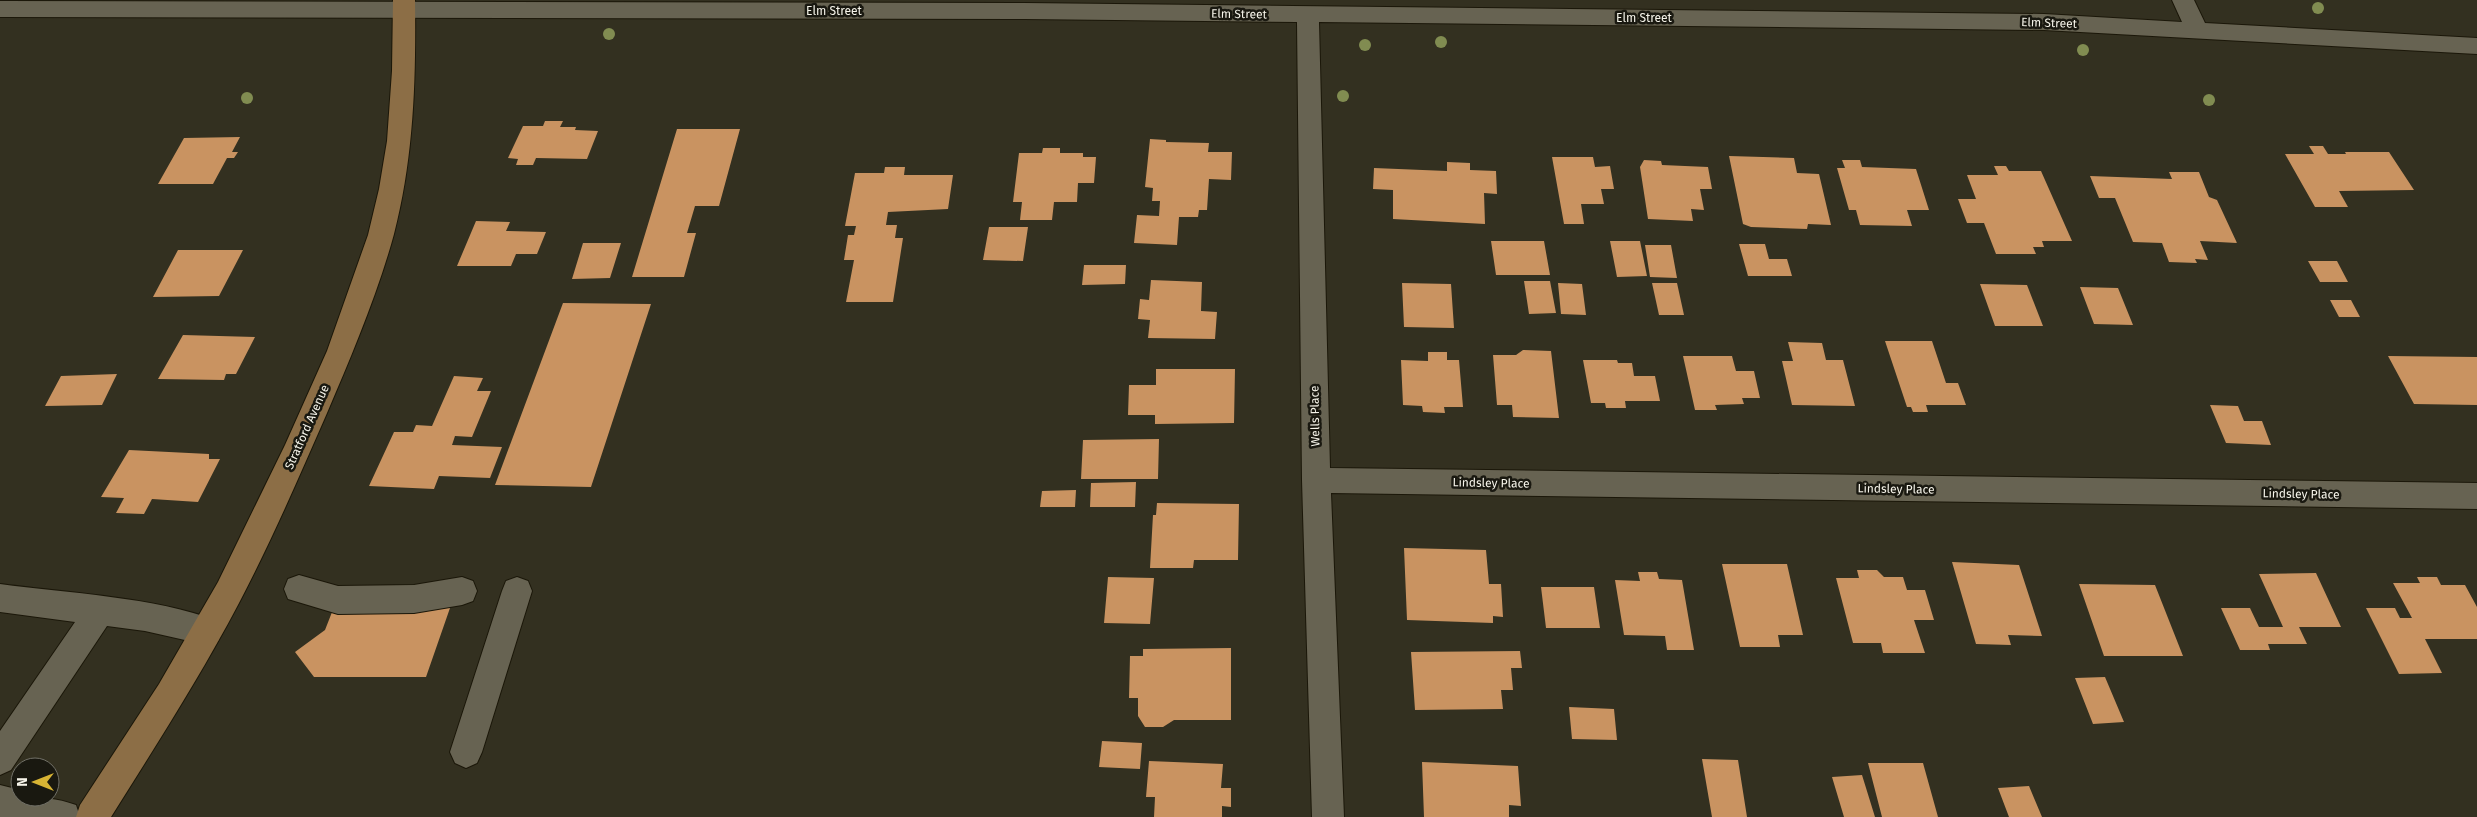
<svg xmlns="http://www.w3.org/2000/svg" width="2477" height="817" viewBox="0 0 2477 817" font-family="'Fira Sans',sans-serif">
  <rect width="100%" height="100%" fill="#333020"/>
  <path fill="#c99361" d="M545 121H563L560 127H576L575 130 598 131 587 159 536 158 533 165H516L518 159 508 158 523 126H543Z
    M677 129H740L719 206H695L687 233H696L684 277H632Z
    M240 137 232 152H238L234 158H227L213 184H158L184 138Z
    M1150 139 1166 140V142L1209 143 1208 152H1232L1231 180 1209 179 1207 210H1199L1198 217H1179L1177 245 1134 243 1137 215 1159 216 1160 201H1152L1153 188 1145 187Z
    M2309 146H2323L2328 154H2346L2345 152H2389L2414 190 2339 191 2348 207H2315L2285 154H2314Z
    M1043 148H1060V153H1083V157H1096L1094 183H1078L1077 202H1054L1052 220H1020L1022 202H1013L1019 153H1042Z
    M1729 156 1794 158 1797 173 1819 174 1831 225 1808 224 1807 229 1751 227 1743 224Z
    M1552 157H1593L1595 167 1610 166 1614 189H1601L1604 204H1581L1584 224H1564Z
    M1644 160 1661 161 1662 165 1708 167 1712 189H1700L1704 210 1691 209 1693 221 1648 219 1640 167Z
    M1842 160H1860L1862 167 1916 169 1929 210H1907L1912 226 1860 225 1856 210H1849L1837 168H1845Z
    M1447 162 1470 163V170L1496 171 1497 194 1484 193 1485 224 1393 219V190L1373 189 1374 168 1447 171Z
    M1994 166H2006L2009 171H2041L2072 241H2042L2044 247H2033L2036 254H1996L1984 223H1967L1958 199H1976L1967 175H1998Z
    M885 167H905L904 175H953L948 209 888 212 886 225H897L895 238H903L893 302H846L854 260H844L848 235H854L856 226H845L855 173H884Z
    M2169 172H2199L2209 197 2217 200 2237 243 2200 241 2208 260 2195 259 2197 263 2169 262 2162 243 2133 242 2115 198H2099L2090 176 2172 179Z
    M476 221 510 222 506 231 546 232 537 254H516L511 266H457Z
    M989 227H1028L1023 261 983 260Z
    M1491 241H1544L1550 275H1496Z
    M1610 241H1640L1647 276 1617 277Z
    M583 243H621L610 278 572 279Z
    M1739 244H1765L1769 259H1787L1792 276H1748Z
    M1645 245H1671L1677 278 1650 277Z
    M178 250H243L219 296 153 297Z
    M2308 261H2337L2348 282H2320Z
    M1084 265H1126L1125 284 1082 285Z
    M1151 280 1202 282 1201 311 1217 312 1215 339 1148 338 1150 320 1138 319 1140 299 1149 300Z
    M1524 281H1550L1556 313 1529 314Z
    M1402 283 1451 284 1454 328 1404 327Z
    M1558 283 1582 284 1586 315 1561 314Z
    M1652 283H1677L1684 315H1659Z
    M1980 284 2027 285 2043 326H1995Z
    M2080 287 2118 288 2133 325 2094 324Z
    M2330 300H2351L2360 317H2339Z
    M563 303 651 304 591 487 495 485Z
    M183 335 255 337 236 374H226L224 380 158 379Z
    M1885 341H1932L1946 383H1958L1966 405H1926L1928 412H1913L1911 407H1907Z
    M1788 342 1822 343 1826 360H1843L1855 406 1792 405 1782 361H1793Z
    M1523 350 1551 351 1559 418 1513 417 1512 405H1497L1493 355H1516Z
    M1428 352H1447V360H1459L1463 407H1444L1445 413 1423 412 1422 406 1403 405 1401 360 1428 361Z
    M1683 356H1732L1736 371H1754L1760 398H1742L1744 404 1715 405 1717 410H1695Z
    M2388 356 2477 357V405L2414 404Z
    M1583 360H1617L1618 363H1632L1634 376H1655L1660 401H1625L1626 408H1606L1605 403H1591Z
    M1156 369H1235L1234 423 1155 424V415H1128L1129 385H1156Z
    M117 374 102 405 45 406 61 376Z
    M454 376 483 378 477 391H491L472 437 455 436 452 445 502 447 490 478 439 476 434 489 369 486 394 432H413L416 425 432 426Z
    M2210 405 2238 406 2244 421H2262L2271 445 2226 443Z
    M1159 439 1158 479H1081L1083 440Z
    M129 450 209 454V459H220L198 502 152 499 144 514 116 513 124 498 101 497Z
    M1136 482 1135 507H1090L1091 483Z
    M1076 490 1075 507H1040L1042 491Z
    M1157 503 1239 504 1238 560H1194L1193 568H1150L1153 515H1156Z
    M1404 548 1486 550 1489 584H1501L1503 617 1493 616V623L1407 620Z
    M1952 562 2019 565 2042 636 2008 635 2011 645 1976 644Z
    M1722 564H1787L1803 635H1778L1780 647H1740Z
    M1857 570H1877L1884 577H1903L1907 590H1925L1934 620H1914L1925 653H1883L1881 643H1853L1836 578H1859Z
    M1638 572H1657L1659 579 1682 580 1694 650H1667L1665 636 1624 635 1615 580 1640 581Z
    M2316 573 2341 627H2299L2307 644H2268L2270 650H2240L2221 608H2250L2259 627H2283L2259 574Z
    M1108 577 1154 578 1150 624 1104 623Z
    M2417 577H2437L2441 585H2465L2477 607V639H2425L2442 673 2399 674 2366 608H2395L2400 618H2412L2393 583H2420Z
    M2079 584 2155 585 2183 656H2104Z
    M1541 587H1594L1600 628H1546Z
    M334 607 450 608 426 677H314L295 652 325 630Z
    M1231 648V720H1174L1163 727H1145L1138 716V698H1129L1130 656H1143V649Z
    M1520 651 1522 668H1511L1513 690H1501L1503 709 1415 710 1411 652Z
    M2105 677 2124 722 2093 724 2075 678Z
    M1569 707 1614 709 1617 740 1572 739Z
    M1102 741 1142 743 1140 769 1099 767Z
    M1702 759 1738 760 1747 817H1712Z
    M1149 761 1223 764 1221 788H1231V807L1222 806V817H1154L1155 797H1146Z
    M1422 762 1518 766 1521 806 1509 805V817H1424Z
    M1868 763H1923L1938 817H1882Z
    M1862 775 1875 817H1844L1832 777Z
    M2029 786 2042 817H2009L1998 788Z"/>
  <g fill="none" stroke-linecap="round" stroke-linejoin="round">
    <g stroke="#1b1709" stroke-width="2">
      <path id="minor" d="M2172 0H2194L2205 23 2477 38V54L2044 30 1319 22 1330 468 2477 483V509L1331 493 1344 817H1312L1302 480 1297 22 1025 19 0 17V1L1025 3 2044 14 2182 22Z
        M299 575 338 586 414 585 462 577 473 581 477 591 473 601 462 605 414 613 338 614 288 599 284 589 288 579Z
        M517 577 528 581 532 591 482 752 477 763 466 768 455 763 450 752 502 591 506 581Z
        M0 584C67 593 155 597 218 621L222 631 218 641 207 645 145 631 107 626 11 770 0 775V731L75 622 0 612Z
        M0 785 20 790V797C40 797 57 798 76 805L80 817H0Z"/>
    </g>
    <g stroke="#1b1709" stroke-width="2">
      <path id="major" d="M393 0H415C416 79 414 157 394 234 378 293 351 357 327 413 299 477 271 542 239 603 200 677 155 747 111 817H76L80 805 159 684 218 582 285 445 327 351 368 235 379 189 387 141 392 71Z"/>
    </g>
    <use href="#minor" fill="#676352" fill-rule="evenodd"/>
    <use href="#major" fill="#8c6e46" fill-rule="evenodd"/>
  </g>
  <g fill="#818c51">
    <circle cx="2318" cy="8" r="6"/>
    <circle cx="609" cy="34" r="6"/>
    <circle cx="1441" cy="42" r="6"/>
    <circle cx="1365" cy="45" r="6"/>
    <circle cx="2083" cy="50" r="6"/>
    <circle cx="1343" cy="96" r="6"/>
    <circle cx="247" cy="98" r="6"/>
    <circle cx="2209" cy="100" r="6"/>
  </g>
  <g text-anchor="middle" dominant-baseline="central" stroke-width="5" stroke-linejoin="round" paint-order="stroke">
    <g font-size="12" fill="#f6f4ea" stroke="#191810">
      <text x="834" y="11">Elm Street</text>
      <text transform="translate(1239 14) rotate(1)">Elm Street</text>
      <text x="1644" y="18">Elm Street</text>
      <text transform="translate(2049 23) rotate(2)">Elm Street</text>
      <text transform="translate(1315 416) rotate(-91)">Wells Place</text>
      <text transform="translate(307 427) rotate(-66)">Stratford Avenue</text>
      <text transform="translate(1491 483) rotate(1)">Lindsley Place</text>
      <text transform="translate(1896 489) rotate(1)">Lindsley Place</text>
      <text transform="translate(2301 494) rotate(1)">Lindsley Place</text>
    </g>
  </g>
  <g transform="translate(35 782) rotate(270)"><circle r="24" fill="#191810" stroke="#717067"/>
  <path d="M0-4L9 19L0 12L-9 19Z" fill="#d8b434"/>
  <text y="-8" font-size="14" font-weight="bold" text-anchor="middle" fill="#f6f4ea">N</text>
  </g>
</svg>
